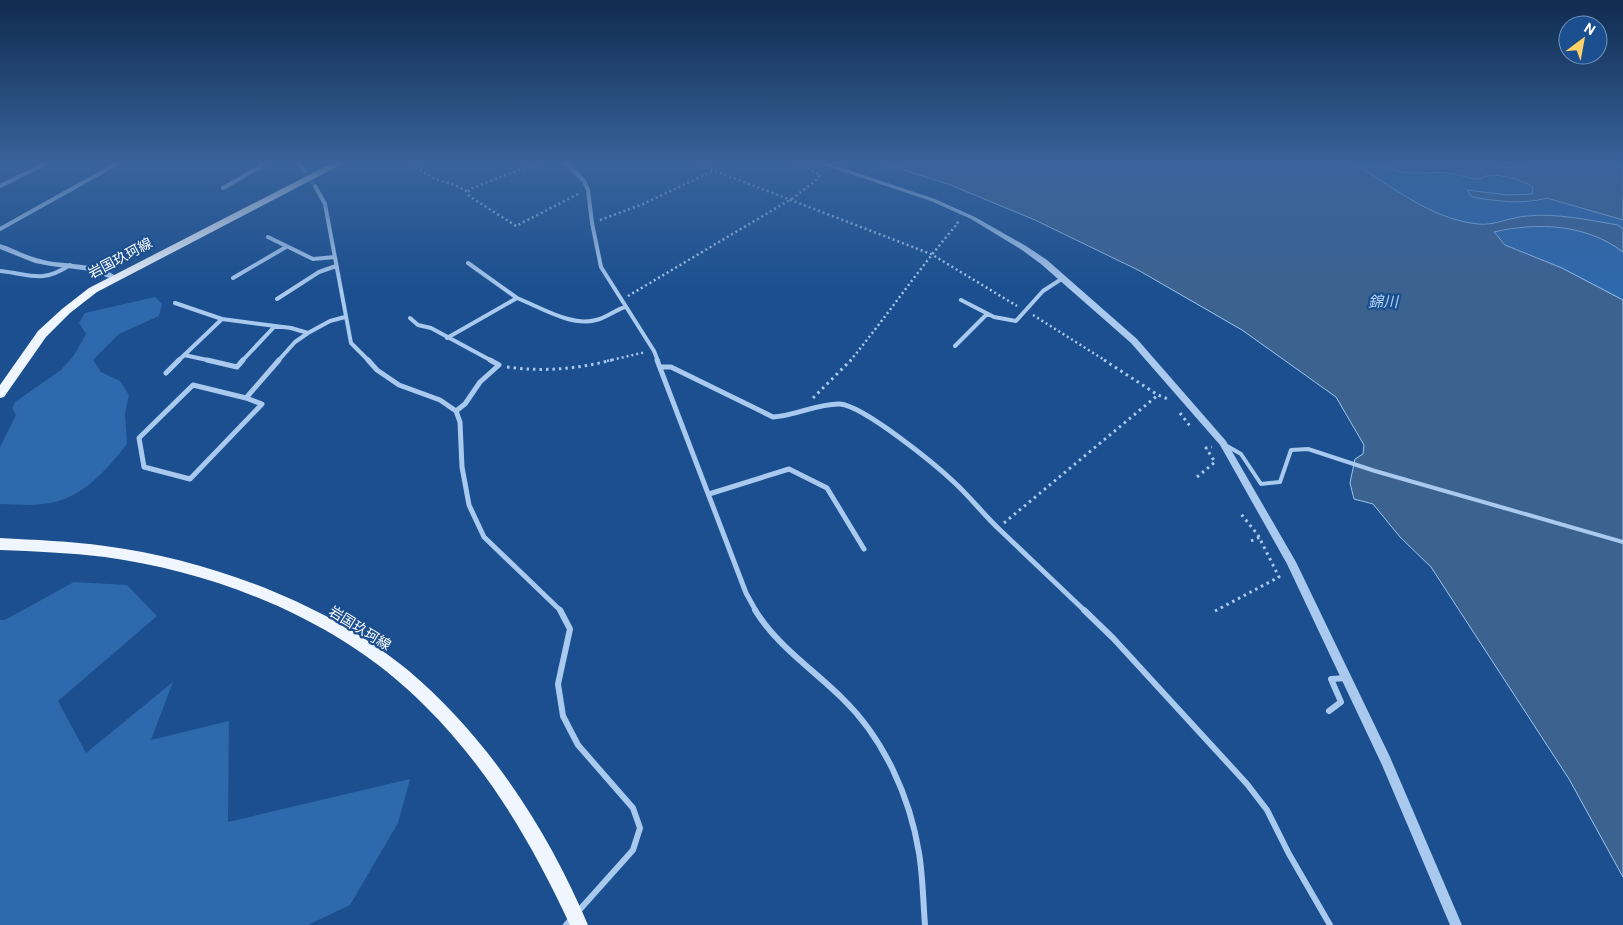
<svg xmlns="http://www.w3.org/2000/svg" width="1623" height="925" viewBox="0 0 1623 925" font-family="Roboto,'Noto Sans JP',sans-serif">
  <rect width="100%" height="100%" fill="#1b4f8f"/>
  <path fill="#2e69ad" d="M1353 162H1382L1387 167 1427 173 1443 172 1459 174 1479 179 1486 176 1522 180 1533 187 1532 194 1507 195 1468 190 1472 197 1505 202H1535L1547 198 1623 220V229L1618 225 1526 216 1480 225 1460 221 1427 208 1395 192Z
    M1536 226C1570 229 1594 230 1623 252V300L1562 268 1505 245 1494 232Z
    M155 297 162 304 159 316 119 334 93 360 101 372 120 381 129 395 125 414 127 444C105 472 80 501 42 504 29 506 14 504 0 504V447L16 415 12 408 15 402 61 370 74 355 86 334 79 323 85 313Z
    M74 582 127 585 157 616 58 701 86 753 173 682 151 740 229 721 228 822 410 779 398 823 350 905 308 925H0V620H5Z"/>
  <path fill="#3c6290" stroke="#9cc4f0" d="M878 162H1352C1392 186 1430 219 1478 224 1493 226 1511 217 1527 216 1557 213 1588 220 1618 225L1623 229V252C1586 224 1538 222 1494 232L1505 245 1562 268 1623 300V877L1569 779 1431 567 1400 537 1373 504 1354 499 1350 483 1355 459 1363 454 1364 445 1336 397 1242 330 1138 270 1035 220 948 184Z
    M1382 162H1485L1507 168 1524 166 1527 162H1623V220L1547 198C1522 205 1497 201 1472 197L1467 190 1507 195 1532 194 1533 187C1522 180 1499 173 1486 176 1482 177 1482 179 1479 179 1470 179 1458 174 1448 173 1427 170 1399 180 1382 162Z"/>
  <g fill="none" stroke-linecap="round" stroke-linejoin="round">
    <path stroke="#3d69a0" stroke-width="4" stroke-dasharray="4 2" stroke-linecap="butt" d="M305 171 315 186"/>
    <path stroke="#a9c9ee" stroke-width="2.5" stroke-dasharray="2 3" stroke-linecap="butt" d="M407 162 435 179 455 185 468 192
      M549 162 524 168 470 189 468 192 469 196 516 226 580 193
      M692 162 931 254 1017 306
      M600 220 643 204 713 171
      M628 296 793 198 814 182 820 175 796 162
      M1033 315 1106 361
      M607 361 646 352
      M850 361C887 316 920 267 958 223L956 221"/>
    <path stroke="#a9c9ee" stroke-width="3" stroke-dasharray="2.5 4" stroke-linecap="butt" d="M1104 360 1158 395 1170 400
      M507 367C544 372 577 369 612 360
      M813 398 851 360
      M1180 413 1190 426 1193 425
      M1197 477 1215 462 1206 448 1212 447
      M1004 523 1158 395
      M1251 541 1260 537
      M1215 611 1279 577 1258 535 1241 514"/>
    <path stroke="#a9c9ee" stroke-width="4" d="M1227 446 1241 454 1261 484 1280 482 1291 450 1308 449 1375 471 1623 542"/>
    <path stroke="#a9c9ee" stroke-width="4" d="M297 162 305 171
      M565 162 584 181 588 190 592 223 601 267 654 351 658 361
      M0 186 49 162
      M315 186 325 204 351 343 369 361
      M223 188 260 167 265 162
      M0 229 120 162
      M268 237 313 259 335 257
      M468 263 517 298
      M0 271C31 274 41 284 70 265
      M233 278 286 247
      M277 299 319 272 336 266
      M961 300 994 317 1016 321 1043 291 1063 278
      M175 303 222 319
      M410 318 418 325 431 328 492 361
      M447 338 517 298C540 307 571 327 596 320 606 318 615 310 625 307
      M955 346 987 314
      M184 355 212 361
      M178 361 222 319 291 328 308 333 330 321 345 317
      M242 361 275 326
      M278 361 295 342 308 333"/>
    <path stroke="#a9c9ee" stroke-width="5" d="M207 360 237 367 243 360
      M368 360 377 370 399 385 440 400 456 411 460 422 462 467 469 505 484 537 561 611
      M657 360 746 593 756 611
      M660 367H671L773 417C795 416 819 403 840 404 864 406 936 465 955 483 971 498 984 515 1000 530 1028 557 1057 584 1085 611
      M166 373 179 360
      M193 385 246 398 262 404 190 479 144 467 139 438Z
      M246 398 279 360
      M456 411 465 404 480 382 499 365 490 360
      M709 494 789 469 827 488 864 549"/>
    <path stroke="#a9c9ee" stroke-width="6" d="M560 610 570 629 558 684 563 716 578 745 633 808 640 828 633 850 566 925
      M755 610C777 646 814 670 843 699 884 739 910 797 919 853 923 877 923 901 925 925
      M1084 610 1113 638 1247 784 1267 810 1289 854 1330 925
      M1329 711 1341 702 1331 679 1347 678"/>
    <path fill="#a9c9ee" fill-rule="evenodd" d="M816 162H825L935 199 975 217 1026 246 1047 260 1137 339 1226 441 1296 562 1390 757 1462 925H1450L1382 765 1287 564 1220 445 1131 343 1041 264 1022 250 971 219 931 201 817 163Z
      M0 244C13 248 26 256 40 259 63 266 99 261 118 278L114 280 91 271 51 266 35 263 0 249Z"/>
    <path fill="#f0f6ff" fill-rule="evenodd" d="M334 162H346L97 292 70 313 46 337 4 397 0 398V385L38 331 62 309 89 288Z
      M0 538C35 540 70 541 105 546 210 560 327 603 409 671 488 738 548 830 588 925H570C533 845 488 768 425 706 342 622 221 573 105 557 70 553 35 551 0 550Z"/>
  </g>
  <linearGradient id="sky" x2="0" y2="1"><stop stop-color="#0f2b4f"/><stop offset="0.56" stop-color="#39639b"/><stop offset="1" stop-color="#39639b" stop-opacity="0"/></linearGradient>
  <rect width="1623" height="291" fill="url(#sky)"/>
  <g text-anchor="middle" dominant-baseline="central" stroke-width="4.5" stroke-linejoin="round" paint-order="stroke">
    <g font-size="14" fill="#fff" stroke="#1b4f8f">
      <text transform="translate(120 258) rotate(-28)">岩国玖珂線</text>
      <text transform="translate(360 628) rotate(32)">岩国玖珂線</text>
    </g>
    <g font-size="15" font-style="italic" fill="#b5d3f5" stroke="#1b4f8f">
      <text x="1383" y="302">錦川</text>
    </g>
  </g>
  <g transform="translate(1583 40) rotate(32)"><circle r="24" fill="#1b4f8f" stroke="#7695bc"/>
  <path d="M0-4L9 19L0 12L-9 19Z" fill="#ffd166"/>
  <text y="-8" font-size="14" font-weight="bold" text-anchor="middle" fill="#ffffff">N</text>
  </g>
</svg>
